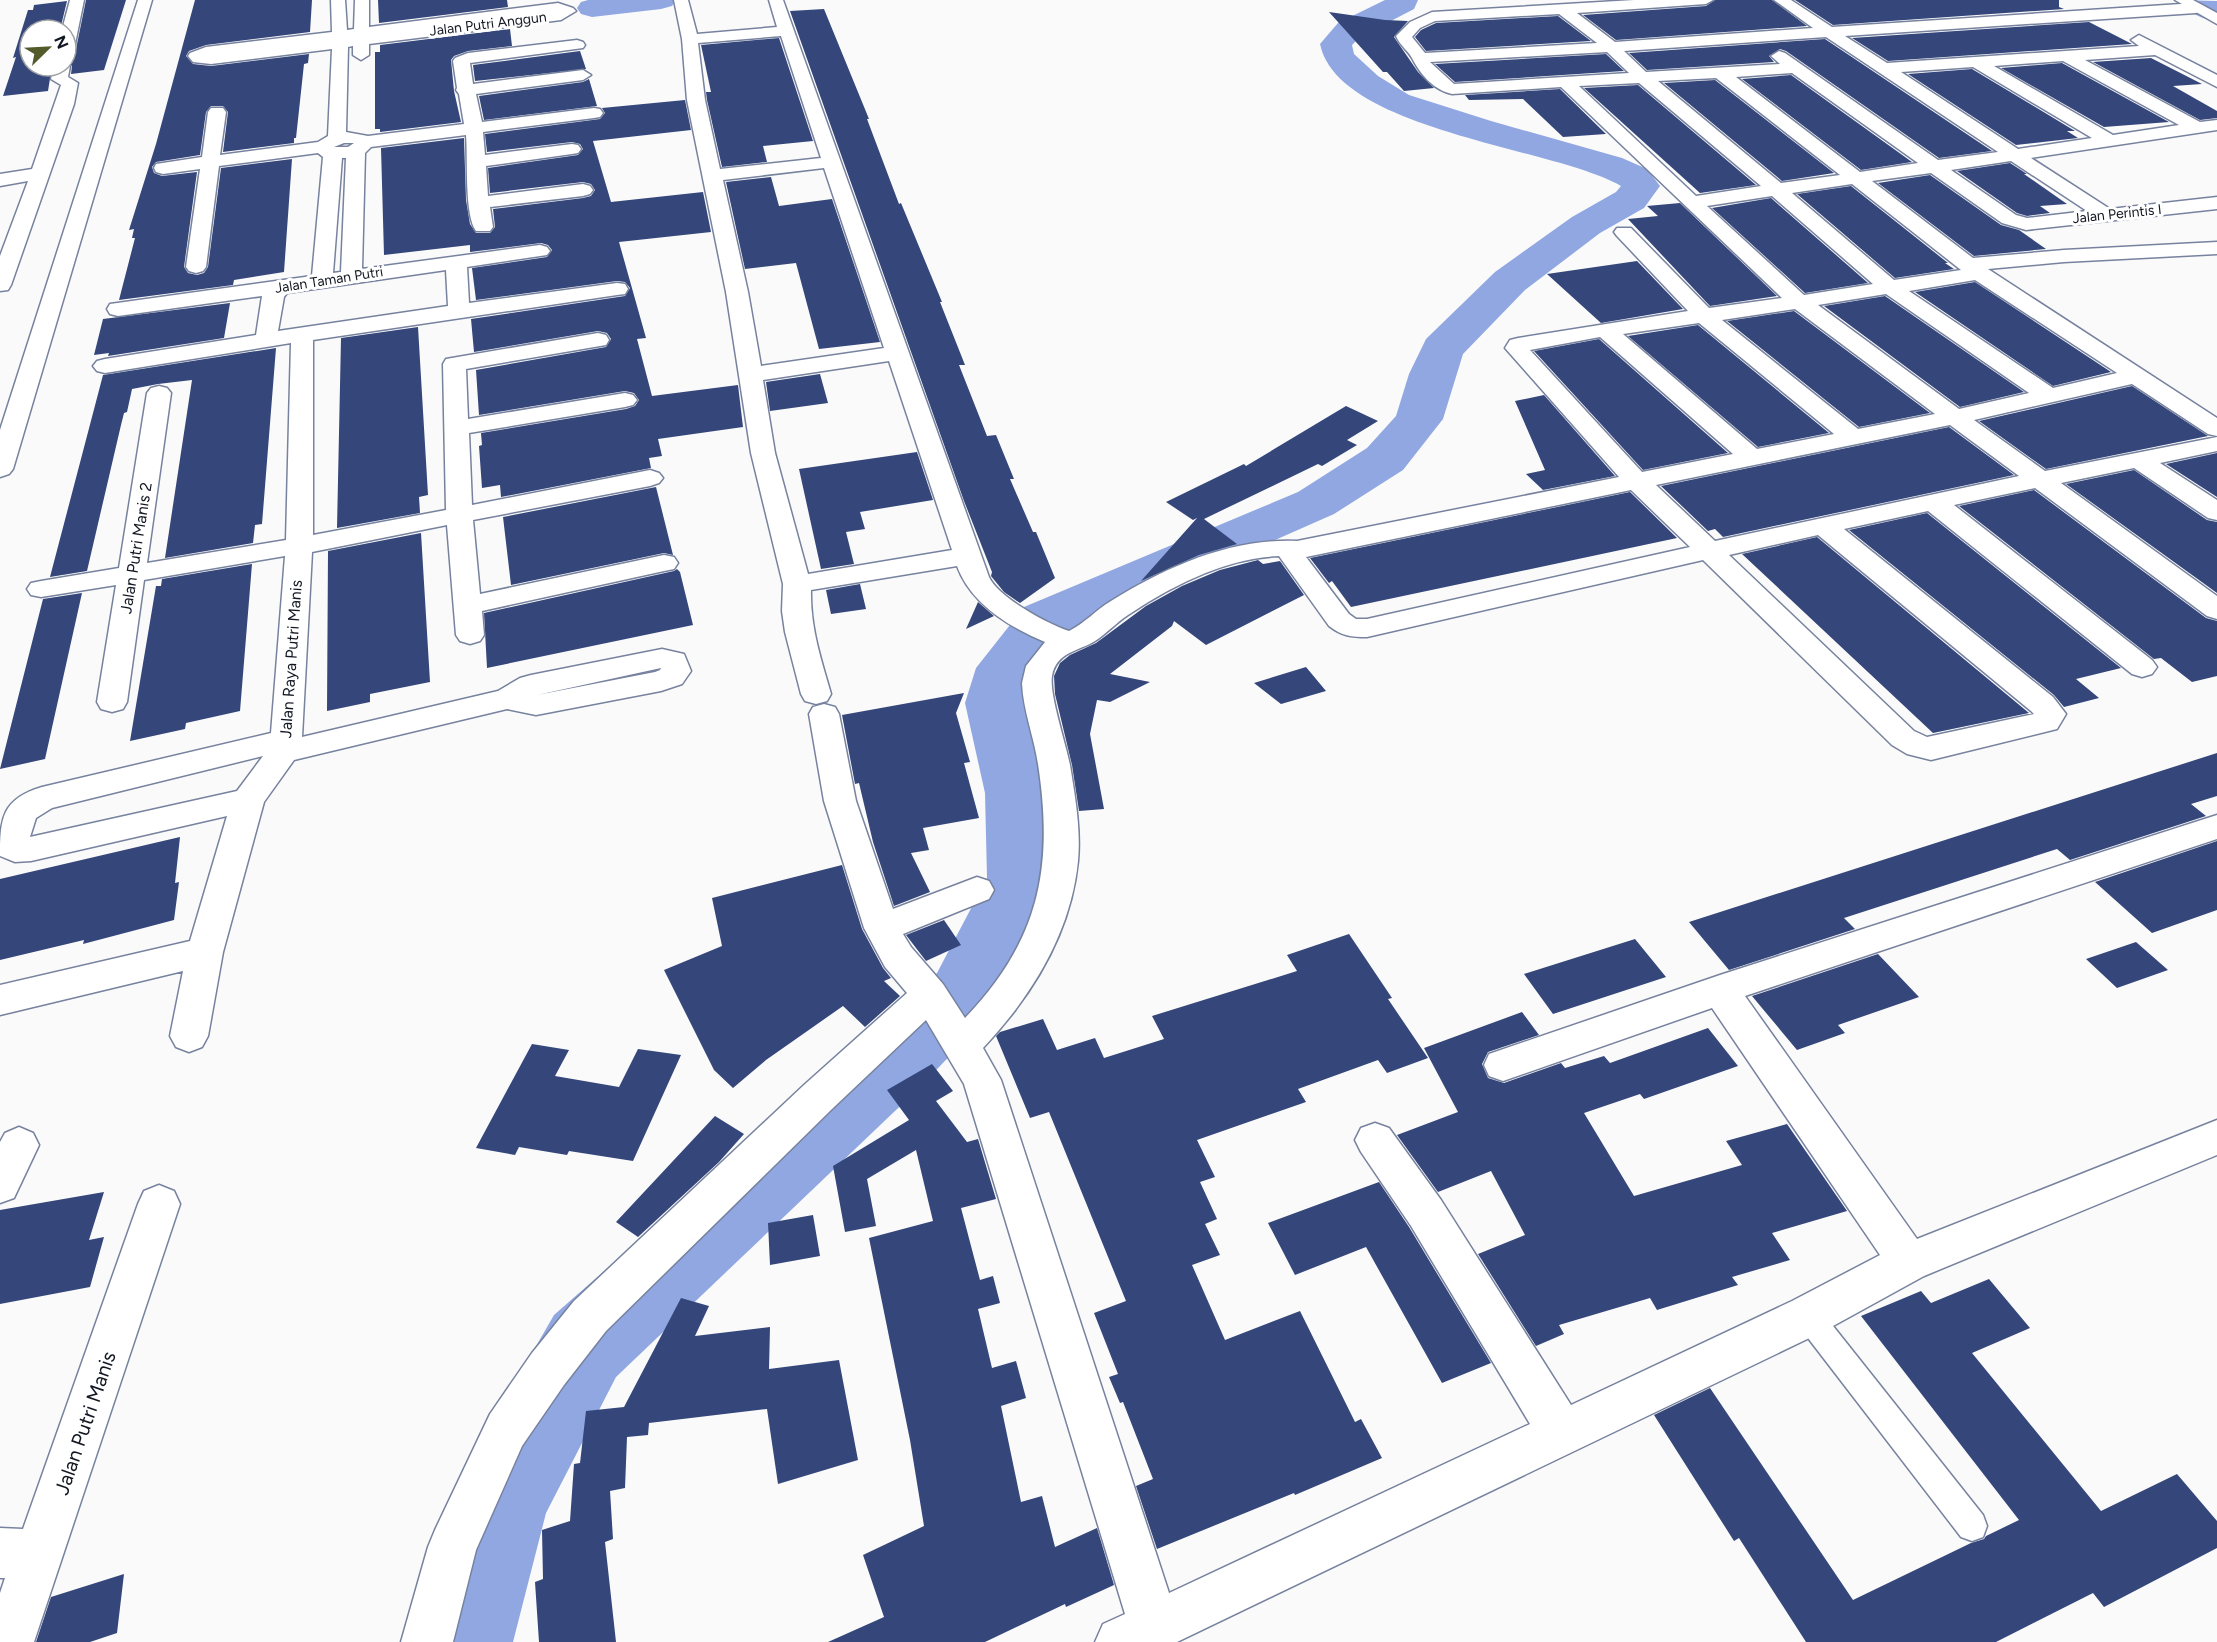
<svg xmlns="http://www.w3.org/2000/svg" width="2217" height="1642" viewBox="0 0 2217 1642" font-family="Figtree,sans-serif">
  <rect width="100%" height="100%" fill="#fafafa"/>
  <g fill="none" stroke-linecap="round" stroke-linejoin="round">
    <path fill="#90a7e2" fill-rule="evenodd" d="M588 0H676L672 6 661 9 592 17 581 14 577 8 581 2Z
      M1385 0H1418L1414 9 1360 37 1352 45 1354 54 1378 76 1409 95 1491 121 1622 158 1647 169 1660 186 1644 208 1600 233 1525 290 1463 354 1443 419 1403 470 1334 514 1064 633 1035 671 1025 703 1049 793 1055 878 989 1015 917 1090 616 1377 546 1513 513 1642H411L453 1500 467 1466 554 1315 863 1044 937 973 987 878 985 793 965 703 976 668 1024 607 1298 492 1367 448 1396 416 1409 374 1426 339 1495 272 1572 217 1616 192 1621 186C1553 147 1338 131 1320 44L1338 23Z
      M2178 0 2217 1V22C2203 19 2186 12 2178 0Z"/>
  </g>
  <path fill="#34467a" d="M86 0H126L104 70 71 74 72 66 66 60V56L76 49Z
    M195 0H312L310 32 206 45 189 51 186 56 193 64 211 66 309 54 308 63 304 64 296 138H294V143L223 152 228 112 223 106H211L206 112 200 155 156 162 152 167 154 173 162 176 197 172 184 267 188 273 197 275 204 273 208 267 221 168 292 159 284 272 234 280 233 285 119 300 135 238H132L134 229 129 230 156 144Z
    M378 0H507L508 7 379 23Z
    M1715 0H1772L1807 26 1616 40 1583 15 1706 6Z
    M1795 0H2059V7L2064 9 1833 25Z
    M67 1 60 30H30V66H52L48 91 3 96 16 57 13 58 28 10H33L34 5Z
    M824 9 869 119H867L899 204 901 203 942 302H940L965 365H959L987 436 996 435 1014 479H1010L1033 532H1036L1055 578 1020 603 1004 592 991 576 992 572 964 501 790 11Z
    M1329 12 1385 20 1408 21 1394 37 1418 72 1434 88 1404 91 1387 72H1383Z
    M1558 16 1591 41 1426 51 1415 37 1421 30 1436 23Z
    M2089 22 2132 44 1888 61 1852 38Z
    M510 29 512 46 468 51 454 56 451 60 454 91 461 122 380 132V129H375V52H380V45Z
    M779 38 813 141 763 146 767 162 722 167 707 100 706 92H711L701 45Z
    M1825 39 1992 151 1939 158 1786 51 1780 49 1769 56 1774 62 1647 70 1629 53Z
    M580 51 586 69 475 81 473 65Z
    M1606 54 1624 71 1455 82 1435 64Z
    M2151 58 2202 84 2173 86 2217 111V118L2200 120 2093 62Z
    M2062 63 2169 122 2104 127 2001 68Z
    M1972 69 2075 131H2067L2078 138 2016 145 1908 74Z
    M1791 75 1912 162 1861 170 1742 79Z
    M589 79 597 106 484 120 479 96 583 82Z
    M1715 80 1834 173 1782 181 1664 83Z
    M1638 85 1756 185 1700 193 1584 88Z
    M1560 89 1606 134 1563 137 1523 99 1469 100 1465 95Z
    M685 100 691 130 593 141 611 202 703 192 711 232 619 242 646 338 637 339 652 396 738 385 743 427 658 439 662 456 649 458 651 468 501 497 500 485 482 488 479 446 482 445 481 433 626 409 635 406 639 400 634 393 625 391 479 415 476 370 606 347 611 339 607 333 598 331 474 352 471 319 625 296 630 288 625 282 617 281 476 300 472 268 547 257 552 250 548 245 541 243 470 252V245L384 255 381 148 464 138 466 200 470 224 476 233H490L495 227 493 209 583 198 591 196 595 190 591 184 583 182 490 193 488 168 578 155 583 149 580 144 572 142 487 152 485 134 600 119 605 113 602 108Z
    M2010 163 2027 174H2024L2067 204 2040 206 2050 213 2027 216 2017 213 1957 171Z
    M1930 175 2001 225 2019 230 2046 249 1974 256 1878 183Z
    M771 177 779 206 832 199 880 342 819 349 796 263 745 269 726 182Z
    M1851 186 1948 263H1945L1954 269 1895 278 1797 194Z
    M1771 198 1868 283 1805 293 1712 208Z
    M1680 203 1777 296 1710 306 1628 219 1658 216 1647 206Z
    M1637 261 1683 309 1601 323 1547 274Z
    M1975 282 2111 372 2053 386 1915 292Z
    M1885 296 2024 392 1960 407 1824 306Z
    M230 303 224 338 108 356 109 353 94 355 103 319Z
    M1794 311 1930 413 1859 427 1727 321Z
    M1698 325 1829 433 1758 447 1628 336Z
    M418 327 428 495 419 497 420 513 337 528 341 338Z
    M1599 339 1728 453 1643 470 1534 351Z
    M276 348 262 524 255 525 253 543 165 558 192 380 158 384 132 389 127 412 124 413 121 425 87 571 50 577 103 375Z
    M820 374 828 403 770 411 766 382Z
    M2132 386 2208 436 2046 469 1979 421Z
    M1544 395 1615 476 1543 490 1526 474 1545 470 1515 401Z
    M1346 406 1378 421 1347 440 1357 445 1322 466 1318 464 1204 519 1237 544 1199 555 1141 581 1197 518 1193 520 1166 502 1244 464 1246 466Z
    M1949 427 2014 475 1723 537 1715 529 1708 531 1661 486Z
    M917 452 933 500 860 512 865 529 846 532 854 564 821 569 799 469Z
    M2217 453V497L2166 464Z
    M2134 470 2207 520 2217 522V593L2066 484Z
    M656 487 673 555 664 553 511 585 503 517Z
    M2034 490 2206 618 2217 621V676L2192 682 2161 658 2154 659 1959 506Z
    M1630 492 1677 538 1351 607 1332 581 1329 583 1310 558Z
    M1927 513 2121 668 2076 679 2099 698 2064 707 2054 695 1849 530Z
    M421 533 430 682 370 694V702L327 711 328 551Z
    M1817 537 2029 713 1933 733 1742 554Z
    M1258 560 1263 564 1280 561 1304 595 1206 645 1174 621 1172 626 1110 674 1150 682 1110 702 1097 700 1090 734 1104 809 1079 811 1072 765 1055 694 1054 676 1060 663 1070 655 1096 643 1146 606 1182 586 1220 570Z
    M252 564 240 711 186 723 185 729 130 741 156 586H161L162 579Z
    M677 569 680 572 693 625 487 668 484 613 674 571Z
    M860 584 866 609 831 614 826 590Z
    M82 593 45 759 0 769 43 599Z
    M978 602 994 616 966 629Z
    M1306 667 1326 691 1281 704 1254 683Z
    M964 693 956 713 970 762 964 763 979 818 923 828 929 850 911 853 930 892 894 906 873 842 859 783 855 784 842 715Z
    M2217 753V796L2191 804 2206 816 2070 860 2057 849 1844 918 1855 929 1729 970 1689 922Z
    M180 837 175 883 179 882 174 920 83 944 84 940 0 960V879Z
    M2217 841V910L2152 933 2095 882Z
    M842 865 862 929 883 968 891 978 884 981 900 996 865 1027 843 1006 766 1060 733 1088 714 1070 664 970 722 946 712 898Z
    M944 920 961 945 926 961 906 935Z
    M1349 934 1392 998 1388 999 1428 1058 1387 1073 1378 1060 1298 1089 1306 1102 1197 1140 1215 1177 1200 1182 1217 1219 1205 1224 1220 1255 1192 1265 1225 1340 1300 1311 1355 1422 1361 1419 1382 1458 1295 1495 1294 1493 1157 1549 1136 1486 1153 1479 1123 1402 1120 1403 1109 1377 1118 1374 1094 1313 1126 1301 1049 1112 1030 1118 996 1036 1000 1032 1043 1019 1057 1050 1095 1038 1104 1058 1164 1039 1152 1016 1297 971 1287 955Z
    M1635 939 1666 977 1553 1014 1524 974Z
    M2136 942 2168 970 2117 988 2086 959Z
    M1878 954 1919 997 1838 1025 1845 1033 1797 1050 1752 996Z
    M1522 1012 1539 1035 1488 1052 1482 1064 1488 1078 1504 1083 1561 1063 1565 1068 1604 1056 1610 1063 1708 1028 1738 1066 1644 1099 1640 1094 1584 1113 1634 1196 1742 1165 1726 1141 1787 1124 1847 1211 1772 1233 1790 1260 1732 1277 1738 1285 1657 1310 1650 1298 1559 1325 1564 1334 1536 1346 1478 1254 1525 1235 1491 1171 1438 1192 1397 1135 1458 1112 1424 1048Z
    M532 1044 569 1050 555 1076 619 1087 638 1049 681 1055 633 1161 569 1151 567 1155 519 1147 515 1155 476 1148Z
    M932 1064 953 1091 936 1101 967 1142 978 1139 996 1199 961 1208 980 1280 993 1276 1000 1303 978 1309 992 1368 1016 1361 1026 1398 1001 1406 1021 1502 1042 1496 1055 1547 1097 1528 1114 1585 1066 1607 1065 1604 985 1642H828L884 1617 863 1555 924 1526 910 1440 869 1238 933 1221 916 1150 867 1179 876 1226 845 1232 833 1166 909 1120 887 1090Z
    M715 1116 744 1134 719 1162 638 1237 616 1222Z
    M1379 1182 1409 1227 1491 1363 1442 1383 1366 1247 1295 1275 1268 1223Z
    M104 1192 89 1240 104 1237 90 1287 0 1304V1210Z
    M813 1215 820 1256 770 1265 768 1223Z
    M1989 1279 2030 1328 1972 1353 2101 1511 2177 1474 2217 1521V1548L2104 1607 2093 1593 1996 1642H1806L1739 1538 1734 1541 1654 1415 1710 1388 1853 1600 1971 1543 1984 1539 1986 1536 2019 1520 1861 1316 1921 1291 1931 1303Z
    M681 1298 709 1306 695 1336 770 1327 769 1369 839 1360 858 1460 778 1484 767 1409 649 1423 648 1435 627 1437 625 1488 610 1491 613 1539 605 1542 616 1642H539L535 1582 543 1579 542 1530 570 1521 574 1464 580 1463 586 1411 624 1407Z
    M124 1574 117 1633 90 1642H36L51 1597Z"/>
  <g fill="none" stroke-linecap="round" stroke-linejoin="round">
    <g stroke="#77829e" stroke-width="3">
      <path id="lane" d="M1808 1303 1818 1307 1983 1515 1987 1526 1983 1537 1972 1541 1961 1537 1798 1325 1794 1316 1798 1307Z"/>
    </g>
    <g stroke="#77829e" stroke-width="3">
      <path id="street" d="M70 0H84L74 49 66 54V30H62Z
        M138 0H152L13 469 9 474 0 477V430Z
        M331 0H345L347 30 354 29 355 0H369V27L558 3 573 8 576 11 561 20 369 44V55L361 60 353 55V46L348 47 346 132 368 136 464 124 459 94 456 90 457 88 453 61 455 58 468 53 577 40 583 42 585 45 583 48 470 63 473 84 583 70 591 75 583 80 476 94 482 122 594 108 600 109 603 113 600 117 594 118 483 132 485 155 572 144 578 145 581 149 578 153 572 154 486 166 488 196 583 184 590 186 593 190 590 194 583 196 490 207 493 227 490 231H476C464 215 468 157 466 135L371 147 365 153 362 269 540 245 547 247 550 251 547 255 467 267 469 303 617 283 625 284 628 289 625 294 617 295 313 340V535L446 510 443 364 446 359 598 333 606 335 609 340 606 345 466 369 468 419 625 393 633 395 637 400 633 405 625 407 469 433 472 505 650 470 659 473 663 478 659 483 650 486 473 520 480 594 664 555 674 557 678 563 674 569 664 571 482 611 484 635 480 641 470 644 460 641 456 635 447 525 312 552 302 737 498 691 520 678 531 675 662 649 684 654 691 671 682 684 661 691 536 715 507 709 294 760 264 802 223 952 208 1036 202 1047 189 1052 176 1047 170 1036 183 971 0 1015V985L190 941 227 816 31 861 15 862 0 856C0 818 2 799 42 787L271 733 285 556 144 580 127 702 123 709 112 712 101 709 97 702 116 585 41 597 31 595 27 589 31 583 41 581 119 568 147 393 151 388 159 386 167 388 171 393 147 563 286 540 291 343 105 373 97 371 93 366 97 361 105 359 256 335 262 296 118 316 110 314 107 309 110 304 312 276 323 157 318 153 219 166 206 267 203 271 196 273 189 271 186 267 200 169 163 174 156 172 154 168 156 164 202 157 208 112 211 108H223L226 112 220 155 318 142 328 136 332 49 211 64 193 62 188 56 190 53 206 47 332 32ZM344 143H354L348 147H334ZM342 158H346L341 272 333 273ZM446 270 448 306 278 331 284 297 287 293ZM661 668 660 670 655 672 537 695ZM263 756 237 791 30 837 36 818 52 808Z
        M674 0H688L697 34 777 27 769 0H783L989 577C999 598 1048 624 1069 631 1085 623 1096 610 1111 601 1166 567 1231 538 1297 541L1619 477 1505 348 1510 340 1518 338 1688 311 1617 236 1614 232 1617 228H1631L1709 308 1782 298 1561 87 1452 94C1434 90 1421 75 1413 60 1409 51 1400 46 1396 36L1410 22 1432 12 1634 0H1713L1706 4 1577 13 1615 42 1813 28 1774 0H1791L1832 27 2196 3 2204 8 2196 13 1845 36 1887 63 2139 46 2131 40 2139 35 2217 75V87L2155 55 2085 60 2200 122 2217 120V130L2031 158 2110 209 2217 197V209L2026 230 2002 223 1931 173 1872 181 1973 258 2064 250 2217 242V254L2064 262 1988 269 2217 418V436L2208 434 2132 384 1974 420 2045 471 2217 437V451L2160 463 2217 500V520L2208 518 2134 468 2061 483 2217 596V619L2207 616 2035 488 1954 505 2152 660 2157 667 2152 674 2142 677 2132 674 1928 511 1844 529 2053 697 2066 714 2057 729 1931 760 1907 754 1892 745 1703 560 1367 637C1351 637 1342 636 1329 626L1279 556C1226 558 1171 586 1128 615 1116 623 1107 633 1095 641 1079 651 1056 652 1052 676 1049 694 1066 744 1070 765 1075 796 1081 829 1078 861 1071 933 1031 997 983 1048L1001 1080 1169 1593 1530 1424 1411 1226 1361 1152 1355 1140 1361 1128 1375 1123 1389 1128 1441 1200 1571 1405 1792 1301 1880 1255 1712 1008 1503 1081 1489 1076 1484 1065 1489 1054 1720 975 2217 815V839L1745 996 1917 1239 2217 1120V1155L1924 1276 1824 1331 1177 1642H1095L1103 1624 1125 1614 964 1084 926 1020 832 1109 606 1331 564 1385 522 1446 476 1550 453 1642H401L428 1547 435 1530 490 1414 532 1353 574 1301 804 1085 907 993 885 967 864 928 824 801 809 714 813 707 824 704 835 707 839 714 856 801 893 909 977 877 989 881 994 890 989 899 903 934 911 947 943 984 965 1018C1039 941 1054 868 1038 764 1034 737 1023 710 1022 683L1026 666 1045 642C1009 627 971 604 957 566L811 590C810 627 821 659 831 694L827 701 816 704 805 701 801 694 785 632 782 611 783 584 751 453 726 292 687 100 682 39ZM1559 14 1597 43 1425 53 1412 37 1420 28 1435 21ZM781 36 821 158 720 169 705 100 698 43ZM1826 37 1998 152 1938 160 1785 53 1779 51 1771 56 1780 64 1646 72 1624 51ZM1607 52 1629 73 1454 84 1430 62ZM2063 61 2179 125 2113 135 1994 66ZM1973 67 2092 138 2018 149 1901 72ZM1792 73 1918 163 1860 172 1736 77ZM1716 78 1840 175 1781 183 1658 81ZM1639 83 1761 186 1696 196 1579 86ZM2011 161 2087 211 2027 218 2016 215 1951 170ZM824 168 884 348 761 366 748 292 723 180ZM1852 184 1961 270 1894 280 1792 193ZM1772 196 1873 284 1804 295 1707 206ZM1975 280 2117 373 2053 388 1909 291ZM1886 294 2029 393 1959 409 1818 305ZM1795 309 1935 414 1858 429 1722 320ZM1699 323 1834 434 1757 449 1623 334ZM1600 337 1733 454 1642 472 1530 350ZM889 361 952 550 808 574 775 453 763 380ZM1950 425 2019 476 1715 541 1656 485ZM1631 490 1690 547 1367 619H1356L1349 614 1306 557ZM1818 535 2031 711 2034 714 1927 737 1914 731 1729 555Z
        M66 62 70 66 68 77 78 83 74 104 11 285 8 290 0 291V256L28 181 0 186V174L32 169 61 85 51 79 54 66H66Z
        M19 1127 33 1133 39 1145 14 1198 0 1203V1142L5 1133Z
        M159 1185 174 1191 180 1204 34 1642H0V1593L5 1578H0V1528L23 1529 138 1204 144 1191Z"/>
    </g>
    <g stroke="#77829e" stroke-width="3">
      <path id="secondary" d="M2175 0H2193L2217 13V24Z"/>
    </g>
    <use href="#lane" fill="#fff" fill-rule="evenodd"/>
    <use href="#street" fill="#fff" fill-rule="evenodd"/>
    <use href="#secondary" fill="#fff" fill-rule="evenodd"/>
  </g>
  <g text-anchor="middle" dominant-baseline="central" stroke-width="6" stroke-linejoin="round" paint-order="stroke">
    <g font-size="14" fill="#121721" stroke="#fff">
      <text transform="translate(488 24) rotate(-7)">Jalan Putri Anggun</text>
      <text transform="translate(2117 214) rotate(-6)">Jalan Perintis I</text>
      <text transform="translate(329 280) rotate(-9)">Jalan Taman Putri</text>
    </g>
    <g font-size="16" fill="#121721" stroke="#fff">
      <text transform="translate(136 548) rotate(-81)">Jalan Putri Manis 2</text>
      <text transform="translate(291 659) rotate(-86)">Jalan Raya Putri Manis</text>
    </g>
    <g font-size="20" fill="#121721" stroke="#fff">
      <text transform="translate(85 1423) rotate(-71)">Jalan Putri Manis</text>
    </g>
  </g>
  <g transform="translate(48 48) rotate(66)"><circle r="28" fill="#ffffff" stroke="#a0a2a6" stroke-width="1.5"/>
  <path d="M0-4.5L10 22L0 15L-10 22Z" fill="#535b2a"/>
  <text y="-9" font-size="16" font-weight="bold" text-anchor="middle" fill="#121721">N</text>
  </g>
</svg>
